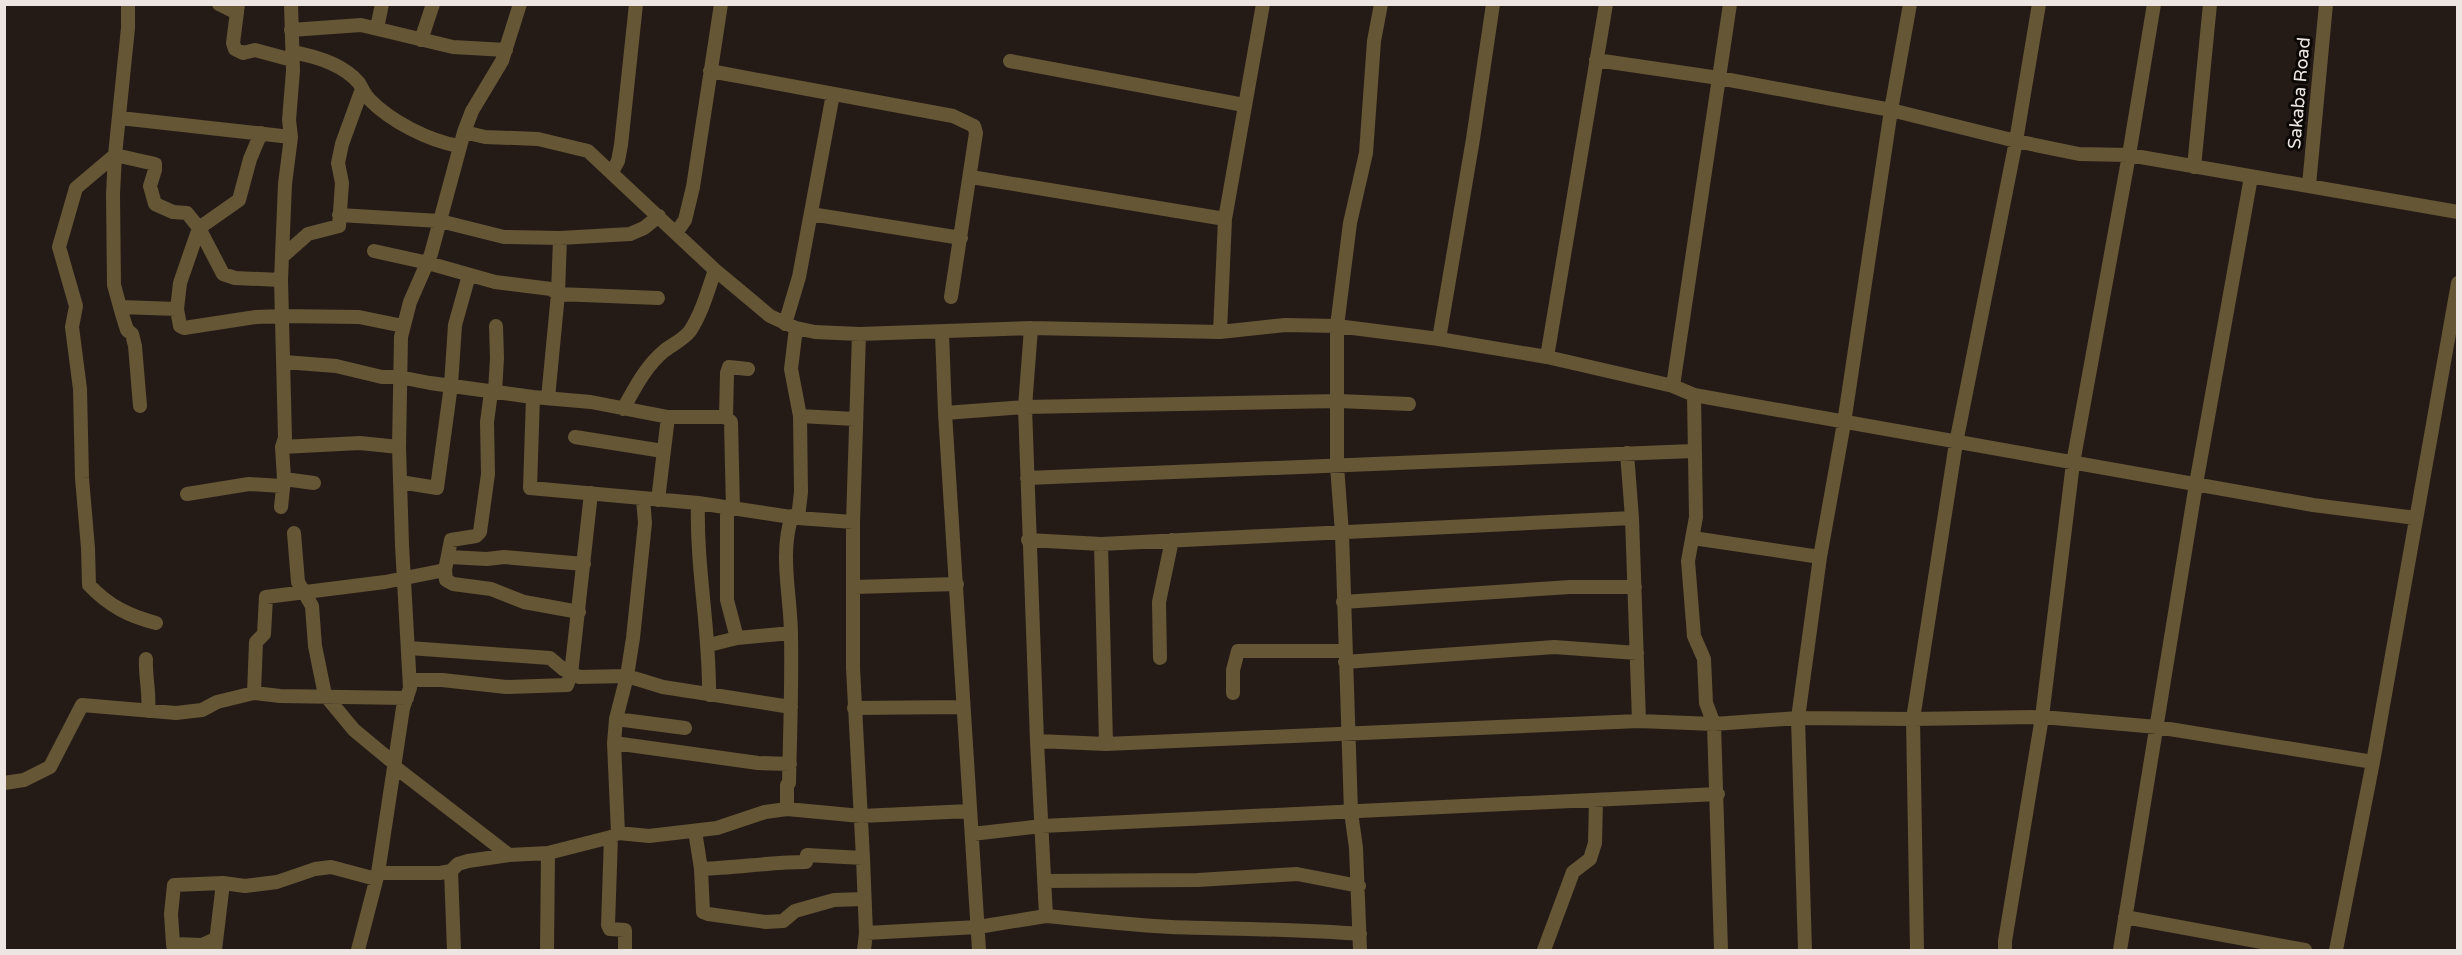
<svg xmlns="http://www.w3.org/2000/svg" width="2462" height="955" viewBox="0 0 2462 955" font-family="'Varela Round',sans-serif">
  <rect width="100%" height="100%" fill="#241b16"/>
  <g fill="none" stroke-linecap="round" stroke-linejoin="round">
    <path stroke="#655636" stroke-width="14" d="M128 4V28L115 155 113 194 114 285 122 314 127 330 132 334 135 346 140 406
      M219 4 237 13
      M238 4 233 43 235 49 243 53 255 50 292 60
      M377 28 382 4
      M291 30 361 25 453 47 506 50
      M421 40 433 4
      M292 52C315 56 343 64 359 83 362 88 364 94 369 99 390 121 429 141 459 146
      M1596 60 1719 78 1891 110 2016 141 2079 154 2129 155 2458 212
      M1010 61 1244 105
      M710 71 953 116 974 126 976 133 951 297
      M120 118 291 137
      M464 132 485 137 538 139 588 151 715 270 770 316 796 328 815 332 859 334 1031 328 1220 332 1285 325 1337 326 1439 339 1547 357 1673 386 1694 395 2313 505 2416 518
      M2194 167 2210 4
      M612 172 618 161 621 145 636 4
      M971 177 1225 219
      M2309 185 2326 4
      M811 214 961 238
      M339 215 440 221 504 237 560 238 630 234 644 228 659 216
      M676 233 685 220 693 187 721 4
      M374 251 428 263 495 282 551 289 558 294 658 298
      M282 257 308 234 339 226 342 183 338 163 342 144 362 89
      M120 307 177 309 180 326 184 328 256 317 282 316 359 317 403 326
      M177 309 180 283 199 228 239 200 250 159 261 133
      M785 324 799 277 833 94
      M796 328 791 369 800 416 801 492 798 518
      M1031 328 1025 407 1037 741 1046 916C1088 920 1129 925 1171 927 1234 929 1297 929 1360 934
      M1220 332 1225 219 1263 4
      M942 333 945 413 979 950
      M859 334 853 522V668L863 858 866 933 864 950
      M1439 339 1473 139 1493 4
      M1547 357 1606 4
      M284 362 336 366 382 377H399L430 383 533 397 591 402 668 417H726
      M1673 386 1730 4
      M491 392 487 422 488 474 480 532 476 536 451 540 445 570 446 580 453 584 491 589 524 602 579 612
      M495 392 497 358 496 326
      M1694 395 1696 517 1688 561 1694 636 1704 659 1706 703 1714 724 1721 950
      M533 397 530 488 698 503 798 518 853 522
      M548 398 558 294 560 238
      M623 409C635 388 645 367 664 351 673 344 683 340 690 331 702 313 708 290 715 270
      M945 413 1025 407 1339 401 1409 404
      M800 416 855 419
      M575 437 663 451
      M282 447 360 443 399 447
      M1627 453 1632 518 1639 721
      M1027 478 1693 451
      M284 479 314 483
      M400 482 437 488 451 385 455 325 469 275
      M187 494 249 484 282 486
      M658 500 668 417
      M698 503C696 567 710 631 709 695
      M281 507 284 479 282 447 285 438 281 280 285 184 291 137 289 120 293 71 291 4
      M727 508V600L737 638
      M733 509 731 422 726 417 727 373 729 367 748 369
      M294 533 298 582 312 606 315 646 325 695 354 730 395 764
      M1693 538 1820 557
      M1028 540 1101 544 1632 518
      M1101 544 1106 744
      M449 557 487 559 504 557 584 564
      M854 587 957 584
      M1343 602 1570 587H1635
      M156 623C129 616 109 606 89 585L88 548 82 478 80 389 72 327 76 306 59 247 76 188 115 155 155 164V170L150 186 155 204 173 212 187 213 199 228 223 274 235 278 281 280
      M709 645 737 638 791 633
      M409 648 550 658 563 669 579 677 627 676 663 687 791 707
      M1160 658 1159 602 1172 540
      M146 659C145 676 150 693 148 711
      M1345 662 1554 647 1637 653
      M410 680H442L506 687 567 685 571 674 591 493
      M254 693 256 642 264 634 266 597 385 582 445 570
      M1233 693V670L1238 651H1345
      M854 708 963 707
      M616 719 685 728
      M1037 741 1106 744 1639 721 1714 724 1798 718 1913 719 2042 717 2157 727 2373 762
      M614 743 758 763 790 764
      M395 767 509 855
      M4 783 24 780 50 767 82 705 176 713 202 710 217 702 254 693 280 696 407 698
      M787 809V785L789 783C790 734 792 685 791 635 791 597 779 554 792 516
      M695 831 701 869 703 912 708 914 766 922 783 921 795 911 834 900 864 899
      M618 833 614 743 616 719 627 676 633 638 645 523 643 498
      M972 834 1042 826 1718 794
      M611 837 608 925 610 929 625 930V950
      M701 869C736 868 771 862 806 862L807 855 863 858
      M451 871 454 950
      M378 873H440L451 871 458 864 468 861 509 855 548 853 611 837 618 833 649 836 717 828 765 812 787 809 861 816 970 811
      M1044 881 1198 880 1297 874 1359 886
      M223 883 245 886 277 882 315 869 331 867 376 879
      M2125 917 2305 950
      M866 933 978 927 1046 916
      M173 944 171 914 174 885 223 883 215 950
      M174 950 173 944 202 945 215 939
      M358 950 378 873 403 708 410 688 402 545 399 447 401 337 410 302 431 254 464 132 472 111 502 61 520 4
      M547 950 548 853
      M1360 950 1356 848 1351 812 1342 533 1337 466V326L1350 223 1366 153 1374 41 1381 4
      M1544 950 1573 872 1590 859 1595 843 1596 800
      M1805 950 1798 718 1820 557 1844 423 1891 110 1910 4
      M1917 950 1913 719 1956 443 2016 141 2039 4
      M2005 950V941L2042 717 2073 463 2129 155 2154 4
      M2120 950 2196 484 2251 177
      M2336 950 2373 762 2458 283"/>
  </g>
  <g text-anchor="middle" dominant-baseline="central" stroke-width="6" stroke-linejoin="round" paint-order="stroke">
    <g font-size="18" fill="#ece5e2" stroke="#0a0705">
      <text transform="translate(2299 93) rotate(-85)">Sakaba Road</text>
    </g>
  </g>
  <rect width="2462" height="955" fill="none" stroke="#ece5e2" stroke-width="12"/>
</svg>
